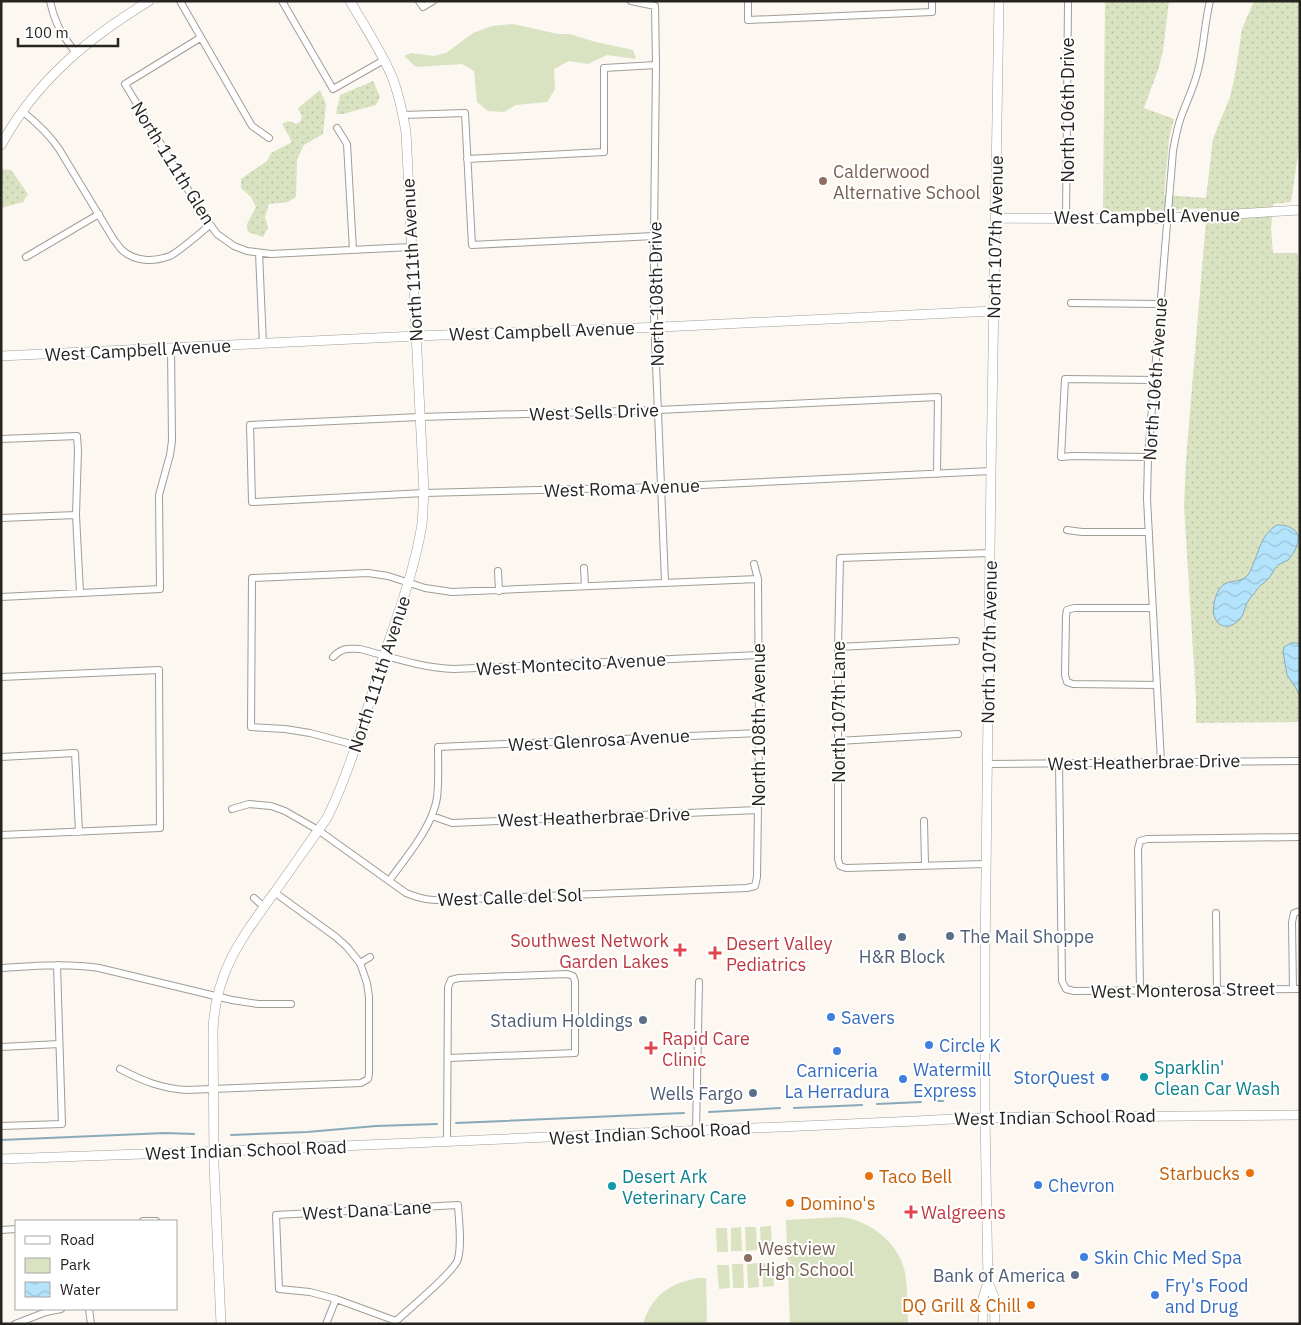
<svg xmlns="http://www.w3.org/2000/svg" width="1301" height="1325" viewBox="0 0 1301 1325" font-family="'IBM Plex Sans',sans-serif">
  <defs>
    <pattern id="grass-dots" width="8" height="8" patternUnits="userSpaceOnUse" patternTransform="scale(1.25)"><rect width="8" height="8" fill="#dae3c1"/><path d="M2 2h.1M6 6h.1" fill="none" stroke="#bbc3a6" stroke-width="1.8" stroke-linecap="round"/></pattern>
    <pattern id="water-waves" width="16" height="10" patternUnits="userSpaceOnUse" patternTransform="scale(1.25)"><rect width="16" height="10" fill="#b4e3fc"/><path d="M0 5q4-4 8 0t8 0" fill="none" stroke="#9bc3d8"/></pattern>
  </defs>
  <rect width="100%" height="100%" fill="#fcf7f0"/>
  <path fill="url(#grass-dots)" d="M1105 1H1169L1163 50 1159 67 1144 108 1174 119 1169 139 1164 195 1206 198 1213 139 1230 97 1235 75 1242 29 1254 1H1300V141L1291 202 1273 204 1271 229 1273 253H1298V266L1300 275V722L1196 723V698L1184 506 1186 460 1207 208 1156 211 1103 212Z
    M373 81 380 97 376 105 343 114H336L340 95Z
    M320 90 326 104 323 134 304 145 297 159 296 197 288 202 269 204 265 217 268 228 263 237 248 232 247 224 256 207 251 197 241 188V179L267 161 271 153 292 142 282 124 288 121 297 124 300 122 302 117 298 108Z
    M1 169 11 170 28 194 23 202 1 208Z"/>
  <path fill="#dae3c1" d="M513 24 558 34H569L596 42 633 50 636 59 607 55 588 64 569 61 554 69 555 89 547 102 516 105 504 112 488 111 477 102 474 71 462 64 416 67 404 56 411 53 434 56 446 53 473 33 492 26Z
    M842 1217C871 1221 900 1244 905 1273 908 1289 907 1307 908 1324H790L786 1220Z
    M771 1226 772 1250H761L760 1227Z
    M741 1227 742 1251H731V1228Z
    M745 1227H756L757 1250 746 1251Z
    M716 1228H727L728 1252H717Z
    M758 1263 759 1287 748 1288 747 1264Z
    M762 1263H773L774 1286 763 1287Z
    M732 1264H743L744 1288H733Z
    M717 1265H729L730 1288 719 1289Z
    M699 1278H706L707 1324H643C652 1295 670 1283 699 1278Z"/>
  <path fill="url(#water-waves)" stroke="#89aaba" d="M1277 525C1284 525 1292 526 1297 533 1301 541 1294 554 1288 560 1285 562 1281 563 1278 565 1274 569 1272 574 1269 578 1265 583 1259 585 1256 591 1253 595 1249 599 1247 603 1244 609 1244 615 1239 620 1232 628 1219 629 1215 618 1212 612 1214 602 1216 596 1223 576 1236 585 1246 577 1249 574 1251 570 1252 567 1259 552 1261 534 1277 525Z
    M1291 643H1300V697L1296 688 1287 675 1283 652 1284 647Z"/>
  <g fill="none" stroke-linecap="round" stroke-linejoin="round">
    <path stroke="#89aaba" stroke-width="2" d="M938 1101H943
      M877 1104 921 1102
      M794 1108 862 1105
      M709 1112 780 1108
      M456 1123 684 1113
      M231 1135 307 1132 376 1126 437 1124
      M1 1140 165 1133 194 1134"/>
    <g stroke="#a19d96" stroke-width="8">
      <path id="street" d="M50 1C55 24 62 35 76 53
        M180 1 252 126 269 138
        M282 1 333 89 384 60
        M419 1 423 7 433 1
        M631 1 655 6 656 65 654 236V316L665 582
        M748 1V20L932 12V1
        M200 38 125 84 202 213 217 234 234 246 247 251 271 254 411 247
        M22 111C37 123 49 134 59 149L114 240C117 243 119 247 122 250 135 262 154 262 170 256 180 251 200 233 210 225
        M403 115 465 113 472 245 654 236
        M337 128 347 144 353 250
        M467 159 604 152V68L656 65
        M1066 219 1068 1
        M259 253 263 344
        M26 257 99 214
        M1071 303 1161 304
        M1 439 77 436 78 450 76 515 80 593
        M1148 457 1073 456 1061 457 1065 379 1155 380
        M937 474 938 397 658 410 420 417 250 425 252 502 424 493 661 487 991 471
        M1 518 76 515
        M1067 530 1082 532H1149
        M584 568 585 586
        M498 571 499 591
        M1 597 160 589 159 495 170 455 172 441 171 348
        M1152 608H1074L1067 610 1066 616 1065 675 1067 682 1073 684 1157 685
        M838 647 956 641
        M333 657C342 648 347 648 360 649 391 657 422 668 454 669L759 655
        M1 677 159 670 160 828 1 835
        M838 741 958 734
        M355 745 310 733 285 729 251 727 252 578 368 573 388 576 425 588 452 592 758 579
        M1 757 75 753 79 832
        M1161 762 1147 499 1148 457 1173 151C1175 140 1177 128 1181 117 1186 103 1193 89 1197 74 1204 50 1204 25 1210 1
        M1059 763 1062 981 1066 989 1074 991 1300 989
        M988 764 1300 761
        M232 809 249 804 271 806 285 811 318 830 406 893C421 899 431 901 448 900L747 888 755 886 757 877 759 733 758 579 754 564
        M432 816 452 823 758 810
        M924 821 925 865
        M986 864 846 868 840 866 838 859V647L840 558 990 553
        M389 881C406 857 432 828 437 798 439 781 438 764 438 747L759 733
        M254 898 264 907
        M1216 913 1217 990
        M360 963 370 957
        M1 968C34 966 66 963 99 968L232 1000 258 1004H291
        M1293 989 1292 922 1294 913 1300 911
        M1140 991 1138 849 1140 841 1147 839 1300 837
        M1 1047 59 1044
        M120 1069C143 1081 160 1088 186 1090L361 1083 368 1079 369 1074V997L367 983 360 963 347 947 336 937 274 892
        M1 1126 62 1124 57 965
        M696 1131 699 982
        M447 1142 448 987 451 980 459 978 567 974 573 976 575 981V1053L448 1058
        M458 1205C459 1223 462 1242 458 1259 456 1270 407 1311 396 1321L336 1299 310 1292 279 1289 276 1215Z
        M143 1221H156
        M1 1230 16 1229
        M89 1309 91 1324
        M15 1324 46 1312 61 1309
        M326 1324 336 1299"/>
    </g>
    <g stroke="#a19d96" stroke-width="10">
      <path id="secondary" d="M1 145C36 81 87 39 149 1
        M995 218 1153 219 1300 210
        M1 356 416 336 662 327 993 311
        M1 1159 227 1151 916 1121 971 1118 1300 1115
        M988 1282 994 1297 995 1324
        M221 1324 214 1165 213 1031C215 972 241 939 274 893 292 868 309 843 327 818 350 771 364 720 379 670 395 622 414 574 422 524 423 514 423 503 424 493L406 132C403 114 399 96 393 79 382 52 365 27 350 1
        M983 1324V1298L988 1282 985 1118V955L991 471 999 1"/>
    </g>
    <use href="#street" stroke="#fff" stroke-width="6"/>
    <use href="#secondary" stroke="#fff" stroke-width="9"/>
  </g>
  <g fill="#8d6e63" stroke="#fff" stroke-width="2">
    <circle cx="823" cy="181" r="5"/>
    <circle cx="748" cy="1258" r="5"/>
  </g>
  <g fill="#5c6f8a" stroke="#fff" stroke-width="2">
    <circle cx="950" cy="936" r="5"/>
    <circle cx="902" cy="937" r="5"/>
    <circle cx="643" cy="1020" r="5"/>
    <circle cx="753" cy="1093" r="5"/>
    <circle cx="1075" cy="1275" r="5"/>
  </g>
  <g fill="#e0444e" stroke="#fff" stroke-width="2">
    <path d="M677.5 942.5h5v5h5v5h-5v5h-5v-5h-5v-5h5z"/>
    <path d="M712.5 945.5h5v5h5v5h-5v5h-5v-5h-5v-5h5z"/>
    <path d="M648.5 1040.5h5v5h5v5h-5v5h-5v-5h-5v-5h5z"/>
    <path d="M908.5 1204.5h5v5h5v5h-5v5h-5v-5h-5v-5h5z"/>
  </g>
  <g fill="#3f7fe0" stroke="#fff" stroke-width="2">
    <circle cx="831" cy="1017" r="5"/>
    <circle cx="929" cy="1045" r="5"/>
    <circle cx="837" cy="1051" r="5"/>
    <circle cx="1105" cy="1077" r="5"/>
    <circle cx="903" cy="1079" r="5"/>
    <circle cx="1038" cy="1185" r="5"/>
    <circle cx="1084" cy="1257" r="5"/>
    <circle cx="1155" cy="1295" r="5"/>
  </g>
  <g fill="#0f9aa8" stroke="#fff" stroke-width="2">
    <circle cx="1144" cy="1077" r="5"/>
    <circle cx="612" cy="1186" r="5"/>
  </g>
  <g fill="#e8710a" stroke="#fff" stroke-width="2">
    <circle cx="1250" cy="1173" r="5"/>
    <circle cx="869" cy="1176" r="5"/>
    <circle cx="790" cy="1203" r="5"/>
    <circle cx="1031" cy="1305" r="5"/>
  </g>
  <g text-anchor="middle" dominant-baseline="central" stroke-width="4" stroke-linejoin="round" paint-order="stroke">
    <g font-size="18" fill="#252421" stroke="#fff">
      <text transform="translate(1067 110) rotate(-90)">North 106th Drive</text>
      <text transform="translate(173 163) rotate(58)">North 111th Glen</text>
      <text transform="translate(1147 216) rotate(-1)">West Campbell Avenue</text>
      <text transform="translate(995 237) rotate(-89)">North 107th Avenue</text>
      <text transform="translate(412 260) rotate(-93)">North 111th Avenue</text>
      <text transform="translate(656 294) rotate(-91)">North 108th Drive</text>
      <text transform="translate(542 331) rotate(-2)">West Campbell Avenue</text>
      <text transform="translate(138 350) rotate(-3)">West Campbell Avenue</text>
      <text transform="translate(1155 379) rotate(-86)">North 106th Avenue</text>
      <text transform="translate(594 412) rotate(-2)">West Sells Drive</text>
      <text transform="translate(622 488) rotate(-2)">West Roma Avenue</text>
      <text transform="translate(989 642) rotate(-89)">North 107th Avenue</text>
      <text transform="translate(571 664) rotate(-3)">West Montecito Avenue</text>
      <text transform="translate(379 674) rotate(-72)">North 111th Avenue</text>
      <text transform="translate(838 712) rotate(-90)">North 107th Lane</text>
      <text transform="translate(758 725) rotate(-90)">North 108th Avenue</text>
      <text transform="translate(599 740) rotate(-3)">West Glenrosa Avenue</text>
      <text transform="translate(1144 762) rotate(-1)">West Heatherbrae Drive</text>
      <text transform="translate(594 817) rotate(-2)">West Heatherbrae Drive</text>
      <text transform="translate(510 897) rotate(-2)">West Calle del Sol</text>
      <text transform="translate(1183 990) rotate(-1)">West Monterosa Street</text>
      <text transform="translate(1055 1117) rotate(-1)">West Indian School Road</text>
      <text transform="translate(650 1133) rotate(-3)">West Indian School Road</text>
      <text transform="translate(246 1150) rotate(-2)">West Indian School Road</text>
      <text transform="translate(367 1210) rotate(-3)">West Dana Lane</text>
    </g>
    <g font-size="18" fill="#785e54" stroke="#fff" text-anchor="start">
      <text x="833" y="171">Calderwood<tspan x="833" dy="21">Alternative School</tspan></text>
      <text x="758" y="1248">Westview<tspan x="758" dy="21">High School</tspan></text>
    </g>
    <g font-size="18" fill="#4e5e75" stroke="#fff" text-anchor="end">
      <text x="960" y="936" text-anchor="start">The Mail Shoppe</text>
      <text x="902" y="956" text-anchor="middle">H&amp;R Block</text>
      <text x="633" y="1020">Stadium Holdings</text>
      <text x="743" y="1093">Wells Fargo</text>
      <text x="1065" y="1275">Bank of America</text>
    </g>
    <g font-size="18" fill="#be3a42" stroke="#fff" text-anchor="start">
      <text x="669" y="940" text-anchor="end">Southwest Network<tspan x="669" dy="21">Garden Lakes</tspan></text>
      <text x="726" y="943">Desert Valley<tspan x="726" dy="21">Pediatrics</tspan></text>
      <text x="662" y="1038">Rapid Care<tspan x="662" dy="21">Clinic</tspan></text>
      <text x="921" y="1212">Walgreens</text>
    </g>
    <g font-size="18" fill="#366cbe" stroke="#fff" text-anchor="start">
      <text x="841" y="1017">Savers</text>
      <text x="939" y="1045">Circle K</text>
      <text x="913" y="1069">Watermill<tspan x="913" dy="21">Express</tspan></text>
      <text x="837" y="1070" text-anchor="middle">Carniceria<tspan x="837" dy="21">La Herradura</tspan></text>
      <text x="1095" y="1077" text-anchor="end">StorQuest</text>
      <text x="1048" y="1185">Chevron</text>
      <text x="1094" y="1257">Skin Chic Med Spa</text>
      <text x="1165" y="1285">Fry's Food<tspan x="1165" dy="21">and Drug</tspan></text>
    </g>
    <g font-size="18" fill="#0d838f" stroke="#fff" text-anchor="start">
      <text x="1154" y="1067">Sparklin'<tspan x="1154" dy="21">Clean Car Wash</tspan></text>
      <text x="622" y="1176">Desert Ark<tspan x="622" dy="21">Veterinary Care</tspan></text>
    </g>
    <g font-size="18" fill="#c56008" stroke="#fff" text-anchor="end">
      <text x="1240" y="1173">Starbucks</text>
      <text x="879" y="1176" text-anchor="start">Taco Bell</text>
      <text x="800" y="1203" text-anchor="start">Domino's</text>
      <text x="1021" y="1305">DQ Grill &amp; Chill</text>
    </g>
  </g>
  <rect width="1301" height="1325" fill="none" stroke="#252421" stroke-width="5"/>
  <rect x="15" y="1220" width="162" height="90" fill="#ffffff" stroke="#a8a7a6"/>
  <rect x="25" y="1236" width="25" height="8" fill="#ffffff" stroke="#a8a7a6"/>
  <text x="60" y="1245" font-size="15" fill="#252421">Road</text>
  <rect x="25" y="1258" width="25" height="15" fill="#dae3c1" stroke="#a8a7a6"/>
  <text x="60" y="1270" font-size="15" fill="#252421">Park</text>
  <rect x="25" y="1282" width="25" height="15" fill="url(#water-waves)" stroke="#a8a7a6"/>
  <text x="60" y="1295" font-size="15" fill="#252421">Water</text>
  <path d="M18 38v8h100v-8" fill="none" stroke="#252421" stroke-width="2.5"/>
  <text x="25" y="38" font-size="15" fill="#252421" stroke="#ffffff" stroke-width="4" paint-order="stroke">100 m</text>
</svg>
